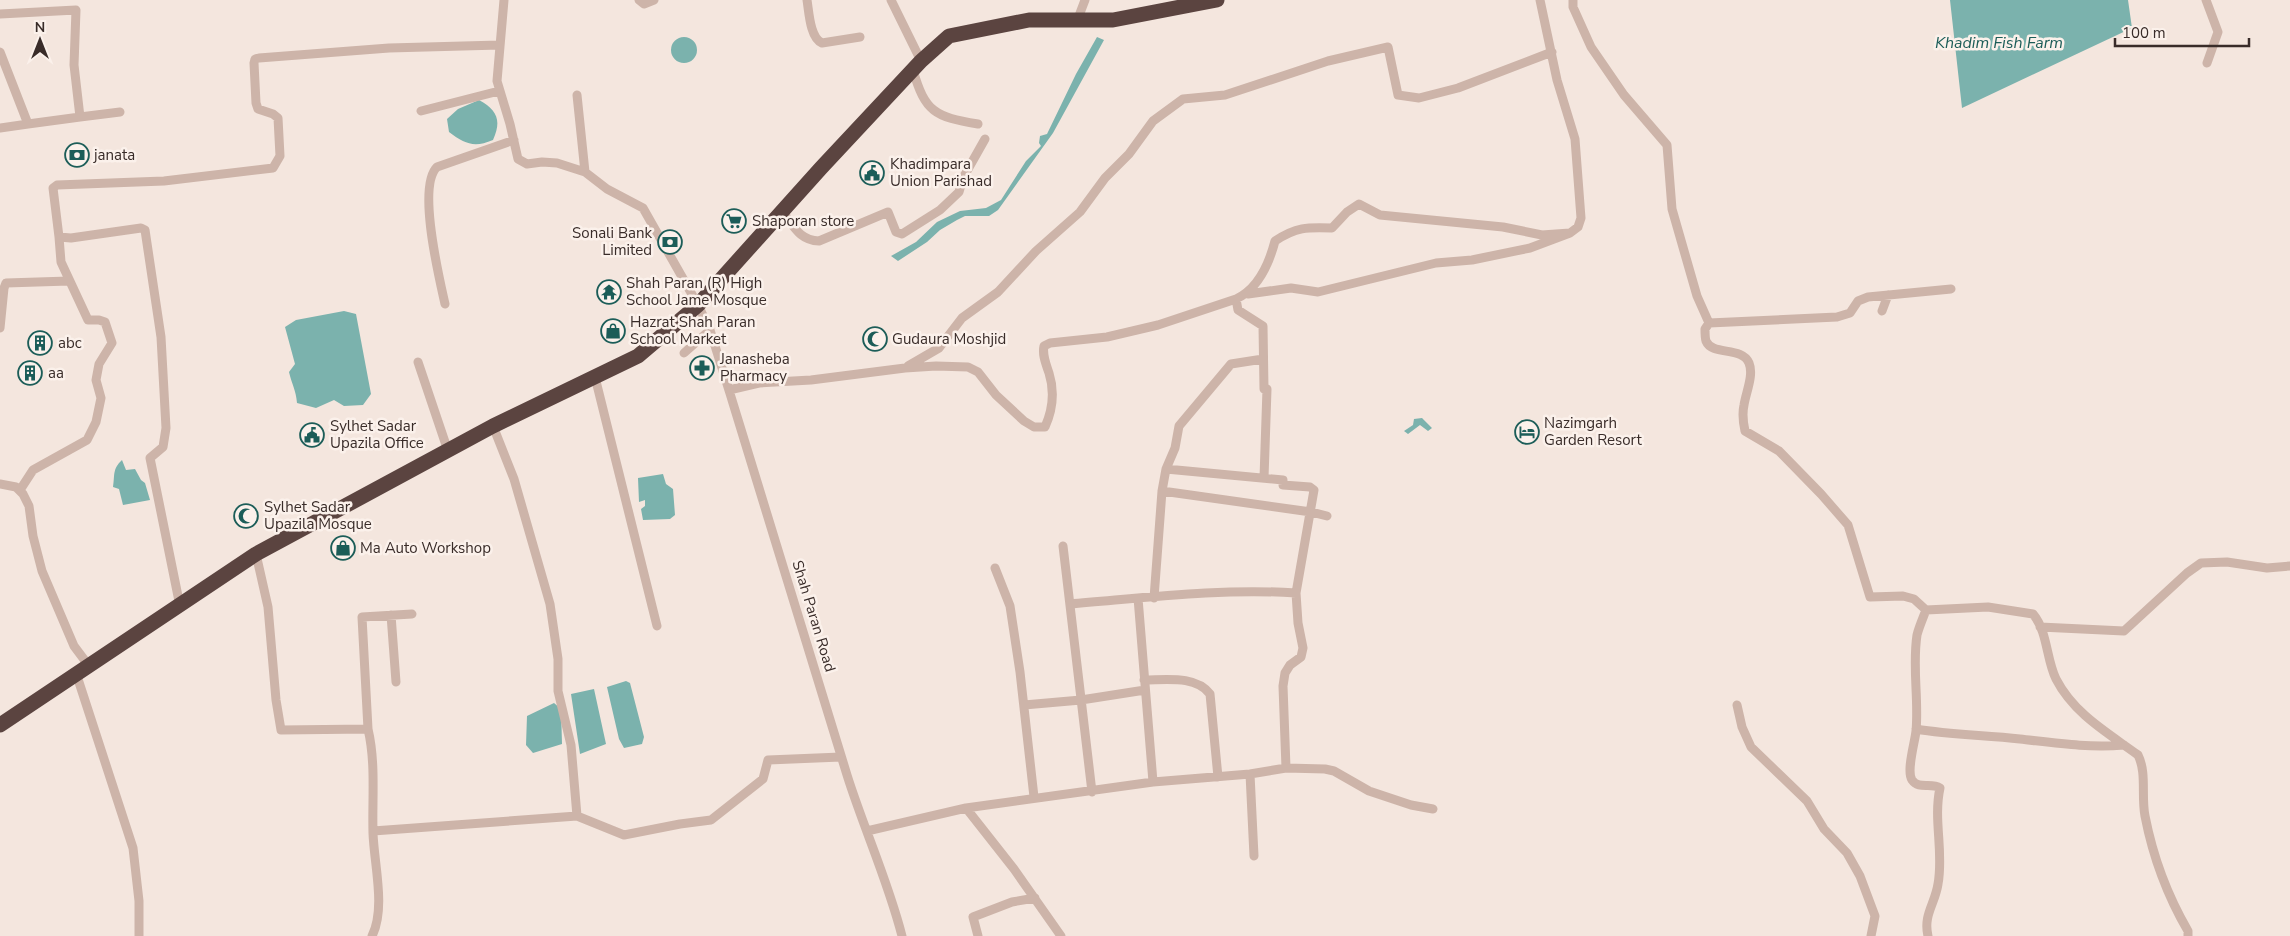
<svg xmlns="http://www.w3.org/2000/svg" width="2290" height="936" viewBox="0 0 2290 936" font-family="'Nunito Sans',sans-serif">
  <rect width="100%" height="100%" fill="#f4e6de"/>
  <path fill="#7bb2ad" d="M1950 0H2128L2132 28 1962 108Z
    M1097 37 1104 40 1053 133 998 210 989 216H965L957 220 940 230 927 242 898 261 891 256 916 242 937 222 960 211 986 208 1001 200 1026 161 1041 146 1039 143 1040 136 1047 134 1076 74Z
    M671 50a13 13 0 1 1 26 0a13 13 0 1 1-26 0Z
    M479 100C497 110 502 120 493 140 474 148 465 144 449 132L447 119 458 109Z
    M344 311 356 314 371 394 363 405 344 406 334 400 316 408 297 403C296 390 292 385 289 372L295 364 285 327 296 320Z
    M1422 418 1432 428 1428 431 1420 425 1408 434 1404 431 1413 425 1414 419Z
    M122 460 126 470 135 469 141 480 145 483 150 500 123 505 119 489 113 487C115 476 112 469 122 460Z
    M663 474 666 484 673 489 675 515 670 519 643 520 641 509 645 506V500L639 502 638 478Z
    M626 681 630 683 644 737 642 744 624 748 619 739 607 687Z
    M594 689 606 744 580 754 571 694Z
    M554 703 561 709 562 744 533 753 526 745 527 716Z"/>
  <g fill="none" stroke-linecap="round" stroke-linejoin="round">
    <path stroke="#cdb4a9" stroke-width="9" d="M504 0 497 81 510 124 518 159 527 164 542 162 557 163 585 172 607 189 643 208 698 305 710 330C757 478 801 627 847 775 864 829 888 881 902 936
      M639 0 644 4 654 0
      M807 0C809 12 810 38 822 43L860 37
      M891 0 921 61
      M1573 0V7L1591 47 1624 95 1667 145 1672 209 1697 296 1709 323 1705 329C1705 332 1705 338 1706 341 1712 356 1742 346 1749 363 1754 375 1746 392 1744 405 1742 414 1743 422 1745 431L1779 451 1821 494 1848 525 1870 597 1903 596 1914 599 1926 610 1988 607 2033 614C2048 632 2046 659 2056 679 2074 714 2108 733 2138 755 2147 773 2141 796 2145 816 2153 857 2167 895 2188 931V936
      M2206 0 2218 32 2207 63
      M0 14 76 10 74 65 80 117 120 112
      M1077 21 1085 0
      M0 52 28 124 80 117
      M913 70C925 112 935 117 978 124
      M577 95 585 172
      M421 111 499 91
      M0 128 28 124
      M782 211C794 226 799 240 819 241L888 212 896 232 902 234 940 210 959 192 963 178 985 139
      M1248 294 1291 288 1318 292 1436 263 1472 260 1530 248 1570 233 1578 227 1581 218 1575 139 1557 80 1540 0
      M1236 299 1238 310 1263 326 1264 389H1267L1264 478
      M445 304C439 277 417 186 437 167L514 140
      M1882 311 1888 295
      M1709 323 1837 317 1850 313 1858 301 1868 297 1951 289
      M0 328 4 288 6 283 69 281
      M684 353 710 330
      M418 362 448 451
      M908 366 939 348 962 318 998 292 1036 251 1080 212 1105 178 1129 154 1153 121 1183 99 1225 95 1328 61 1388 47 1398 95 1419 98 1458 88 1552 52
      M595 377 657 626
      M729 390 759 383 811 380 905 368 936 366 968 367 978 372 996 395 1024 421 1034 427H1045C1053 409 1055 392 1049 373 1046 364 1042 355 1044 346L1050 343 1107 337 1158 325 1236 299C1258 289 1269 264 1275 241 1296 227 1307 227 1332 228L1347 212 1359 204 1380 215 1503 227 1542 235 1570 233
      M1166 469 1283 480V485L1310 487 1314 490 1296 593 1298 623 1303 648 1301 657 1290 665 1285 673 1283 686 1286 768
      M0 484 16 487 23 494 29 506 33 536 42 571 74 646 89 666
      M20 490 33 470 87 440 96 422 101 398 96 380 99 364 112 343 105 322 99 320H88L61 262 59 237
      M1162 491 1311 512 1327 516
      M1063 546 1092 792
      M256 554 268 607 276 700 281 730 368 729C376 763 372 799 373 833 374 864 386 908 372 936
      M995 568 1010 606 1020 672 1034 797
      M1138 598 1153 782
      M1154 598 1162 491 1166 469 1175 448 1179 426 1231 364 1263 359
      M1070 604C1144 598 1221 588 1296 593
      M180 606 150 458 163 447 166 428 161 337 145 230 141 228 71 238 59 237 53 188 57 185 164 181 273 168 280 156 278 118 273 114 258 109 256 103 254 63 255 59 259 58 389 48 500 45
      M1926 610C1923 618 1919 627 1917 635 1912 667 1919 699 1916 731 1915 742 1906 771 1912 780 1919 790 1931 782 1940 788 1933 820 1944 852 1938 884 1935 904 1923 915 1928 936
      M391 615 396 682
      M2040 627 2124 631 2187 573 2201 563 2227 562 2267 568 2290 566
      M76 673 133 848 139 901V936
      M1144 680C1165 680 1196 675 1210 694L1218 777
      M1024 705 1081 700 1145 690
      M1737 705 1742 727 1751 747 1807 801 1824 829 1847 853 1860 876 1875 916 1871 936
      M368 729 362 617 412 614
      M1916 729C1951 735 1985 735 2020 739 2056 743 2088 748 2124 745
      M1250 774 1254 856
      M966 808 1014 869 1061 936
      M577 816 624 835 680 824 711 820 763 779 768 760 841 757
      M373 831 577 816 571 745 558 691V659L550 604 514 479 493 426
      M867 831 966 808 1153 782 1250 774 1286 768 1325 769 1334 771 1369 791 1411 805 1433 809
      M978 936 973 917 1012 902 1035 898"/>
    <path stroke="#5b4440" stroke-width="15" d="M0 725 256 554 493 426 638 356 698 305 821 168 921 61 949 36 1029 20H1113L1217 0"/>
  </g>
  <defs>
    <g id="bank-ring" transform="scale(1.25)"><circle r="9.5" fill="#fbf1eb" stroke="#1c5d58" stroke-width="1.5"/><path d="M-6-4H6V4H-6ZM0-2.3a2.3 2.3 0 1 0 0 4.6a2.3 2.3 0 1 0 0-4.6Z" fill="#1c5d58"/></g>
    <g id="civic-ring" transform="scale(1.25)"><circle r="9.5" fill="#fbf1eb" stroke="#1c5d58" stroke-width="1.5"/><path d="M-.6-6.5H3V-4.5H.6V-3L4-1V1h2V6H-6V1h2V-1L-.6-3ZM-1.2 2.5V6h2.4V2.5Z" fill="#1c5d58"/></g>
    <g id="supermarket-ring" transform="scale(1.25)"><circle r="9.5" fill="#fbf1eb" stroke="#1c5d58" stroke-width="1.5"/><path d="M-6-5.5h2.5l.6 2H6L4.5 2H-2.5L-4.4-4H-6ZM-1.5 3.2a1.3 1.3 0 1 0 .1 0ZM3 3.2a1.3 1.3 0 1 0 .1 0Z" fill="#1c5d58"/></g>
    <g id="temple-ring" transform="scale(1.25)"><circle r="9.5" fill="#fbf1eb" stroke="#1c5d58" stroke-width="1.5"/><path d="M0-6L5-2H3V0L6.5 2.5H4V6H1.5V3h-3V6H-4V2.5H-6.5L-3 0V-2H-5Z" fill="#1c5d58"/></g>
    <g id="shop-ring" transform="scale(1.25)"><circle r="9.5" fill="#fbf1eb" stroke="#1c5d58" stroke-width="1.5"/><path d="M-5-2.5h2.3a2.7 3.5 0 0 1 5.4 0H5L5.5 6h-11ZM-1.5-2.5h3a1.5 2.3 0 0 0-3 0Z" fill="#1c5d58"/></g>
    <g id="mosque-ring" transform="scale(1.25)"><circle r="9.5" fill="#fbf1eb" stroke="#1c5d58" stroke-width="1.5"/><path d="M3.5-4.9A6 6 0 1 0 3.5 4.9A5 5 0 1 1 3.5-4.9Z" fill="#1c5d58"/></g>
    <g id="building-ring" transform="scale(1.25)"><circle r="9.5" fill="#fbf1eb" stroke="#1c5d58" stroke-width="1.5"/><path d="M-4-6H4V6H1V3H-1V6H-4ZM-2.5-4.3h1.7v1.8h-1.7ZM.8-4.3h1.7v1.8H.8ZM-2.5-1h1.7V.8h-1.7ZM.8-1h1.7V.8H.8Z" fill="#1c5d58"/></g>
    <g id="pharmacy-ring" transform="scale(1.25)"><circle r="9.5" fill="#fbf1eb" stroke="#1c5d58" stroke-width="1.5"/><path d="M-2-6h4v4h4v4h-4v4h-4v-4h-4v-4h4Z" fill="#1c5d58"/></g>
    <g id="hotel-ring" transform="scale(1.25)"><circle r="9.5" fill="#fbf1eb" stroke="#1c5d58" stroke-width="1.5"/><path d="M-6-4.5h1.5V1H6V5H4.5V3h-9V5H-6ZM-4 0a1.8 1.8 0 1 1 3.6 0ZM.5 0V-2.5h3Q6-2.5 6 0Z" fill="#1c5d58"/></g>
  </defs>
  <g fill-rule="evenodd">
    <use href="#bank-ring" x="77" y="155"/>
    <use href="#civic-ring" x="872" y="173"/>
    <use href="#supermarket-ring" x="734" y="221"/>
    <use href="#bank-ring" x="670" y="242"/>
    <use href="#temple-ring" x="609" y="292"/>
    <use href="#shop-ring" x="613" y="331"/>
    <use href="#mosque-ring" x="875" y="339"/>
    <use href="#building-ring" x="40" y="343"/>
    <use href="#pharmacy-ring" x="702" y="368"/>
    <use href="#building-ring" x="30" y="373"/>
    <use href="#hotel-ring" x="1527" y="432"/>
    <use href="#civic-ring" x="312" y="435"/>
    <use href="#mosque-ring" x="246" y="516"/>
    <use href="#shop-ring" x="343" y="548"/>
  </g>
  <g text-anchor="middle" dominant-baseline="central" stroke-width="5" stroke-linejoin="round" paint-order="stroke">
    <g font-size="15" fill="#392c29" stroke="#fbf1eb" text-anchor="start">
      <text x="94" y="155">janata</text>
      <text x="890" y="164">Khadimpara<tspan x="890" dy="17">Union Parishad</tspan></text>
      <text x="752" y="221">Shaporan store</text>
      <text x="652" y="233" text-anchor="end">Sonali Bank<tspan x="652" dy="17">Limited</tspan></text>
      <text x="626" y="283">Shah Paran (R) High<tspan x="626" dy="17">School Jame Mosque</tspan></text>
      <text x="630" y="322">Hazrat Shah Paran<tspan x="630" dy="17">School Market</tspan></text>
      <text x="892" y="339">Gudaura Moshjid</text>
      <text x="58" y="343">abc</text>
      <text x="720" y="359">Janasheba<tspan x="720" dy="17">Pharmacy</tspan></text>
      <text x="48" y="373">aa</text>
      <text x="1544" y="423">Nazimgarh<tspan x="1544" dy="17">Garden Resort</tspan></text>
      <text x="330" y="426">Sylhet Sadar<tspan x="330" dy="17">Upazila Office</tspan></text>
      <text x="264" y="507">Sylhet Sadar<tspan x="264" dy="17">Upazila Mosque</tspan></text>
      <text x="360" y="548">Ma Auto Workshop</text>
    </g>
    <g font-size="15" fill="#392c29" stroke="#fbf1eb">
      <text transform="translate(814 616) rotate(73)">Shah Paran Road</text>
    </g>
    <g font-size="16" font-style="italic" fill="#1c5d58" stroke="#fbf1eb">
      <text x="1999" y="43">Khadim Fish Farm</text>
    </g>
  </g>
  <g transform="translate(40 40)" stroke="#fbf1eb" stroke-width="4" paint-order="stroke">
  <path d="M0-4L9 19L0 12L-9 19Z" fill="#392c29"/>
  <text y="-8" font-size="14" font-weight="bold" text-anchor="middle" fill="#392c29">N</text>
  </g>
  <path d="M2115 38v8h134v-8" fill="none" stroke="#392c29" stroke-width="2.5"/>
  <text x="2122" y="38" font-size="15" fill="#392c29" stroke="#fbf1eb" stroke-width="4" paint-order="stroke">100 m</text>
</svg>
